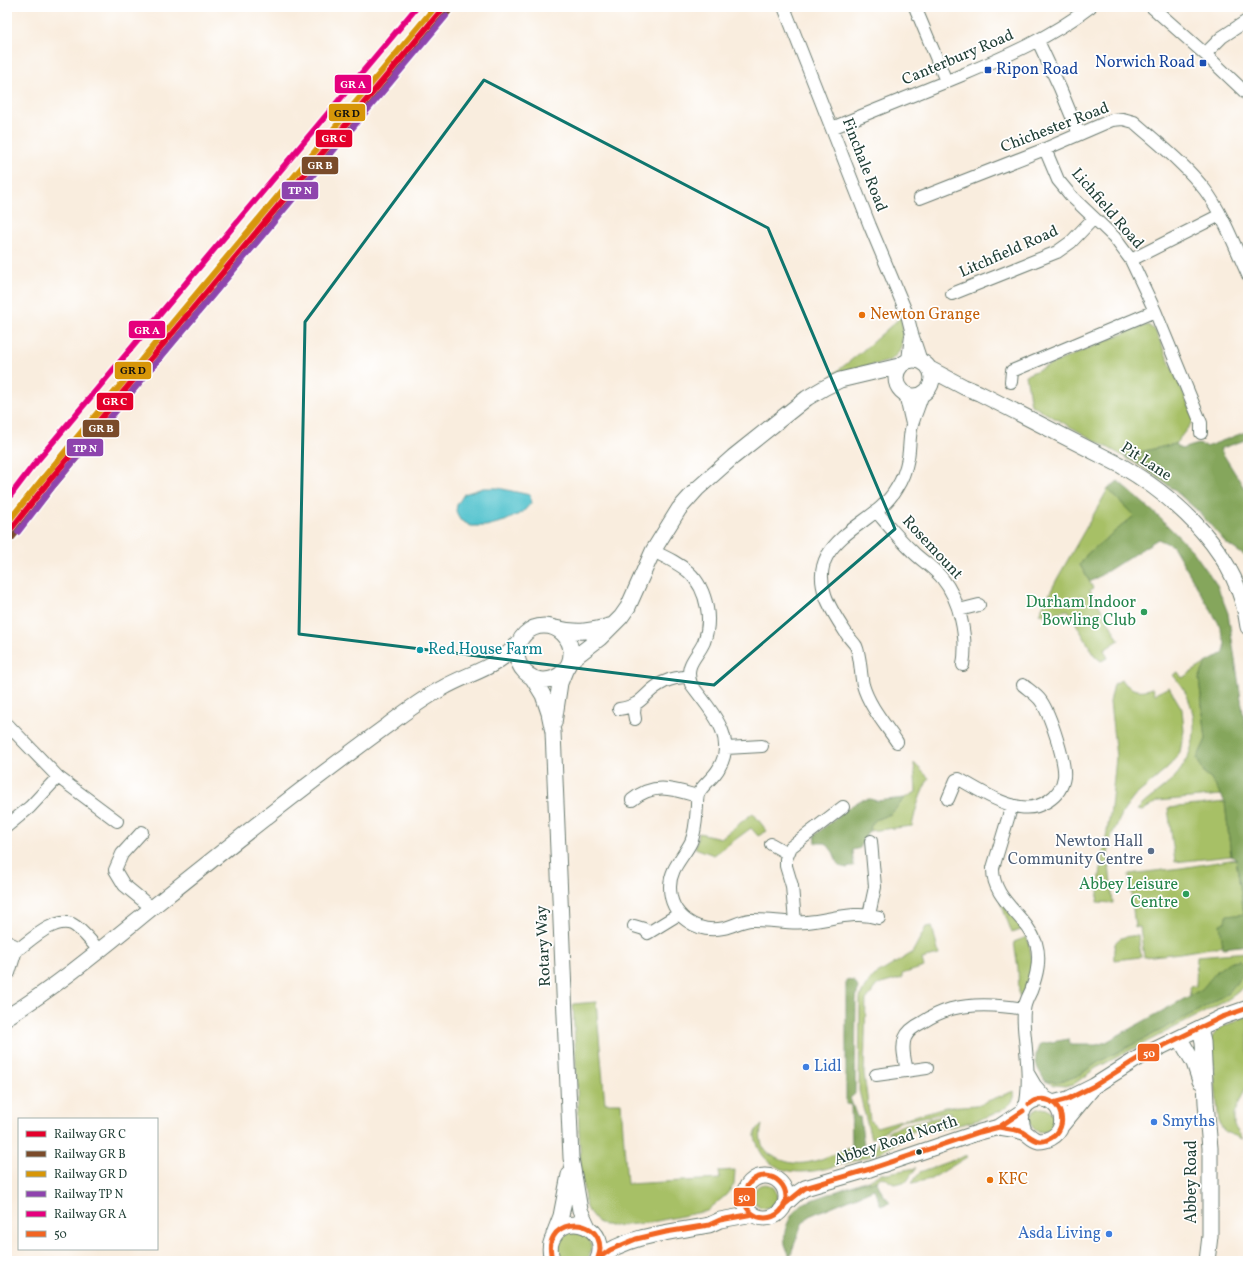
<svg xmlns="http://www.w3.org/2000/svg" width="1255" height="1268" viewBox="0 0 1255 1268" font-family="Vollkorn,serif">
  <rect width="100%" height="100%" fill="#fff"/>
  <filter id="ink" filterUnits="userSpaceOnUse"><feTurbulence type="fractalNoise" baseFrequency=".025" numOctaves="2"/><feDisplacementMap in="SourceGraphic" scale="8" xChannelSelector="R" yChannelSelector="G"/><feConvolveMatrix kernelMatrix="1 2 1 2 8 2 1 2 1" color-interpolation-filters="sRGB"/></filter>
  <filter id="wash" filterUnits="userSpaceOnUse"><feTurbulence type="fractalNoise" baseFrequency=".012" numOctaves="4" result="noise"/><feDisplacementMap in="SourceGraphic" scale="16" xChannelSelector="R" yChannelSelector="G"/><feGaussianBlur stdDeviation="0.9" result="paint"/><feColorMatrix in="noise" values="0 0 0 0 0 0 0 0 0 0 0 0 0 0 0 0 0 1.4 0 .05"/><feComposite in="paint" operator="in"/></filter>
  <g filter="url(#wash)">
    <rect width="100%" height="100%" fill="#f9edde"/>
    <path fill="#a7c066" stroke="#637e4d" d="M901 317C903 326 904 333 902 342 898 365 879 363 861 367 850 369 841 372 831 376L860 353Z
      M1148 325 1155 330 1195 419 1175 444 1123 456 1031 405 1026 375 1134 329Z
      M1108 489 1134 516 1087 554 1080 565 1093 588 1090 590 1119 640 1104 650 1108 658 1101 661 1095 656 1068 610 1044 615 1039 614 1057 579Z
      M1206 663 1199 679 1206 739 1197 759 1205 775 1212 780 1221 795 1158 801 1142 811 1137 810C1148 798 1163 790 1174 778 1194 756 1200 726 1188 698 1185 690 1178 682 1173 675L1178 672 1182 678Z
      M1121 680C1132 690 1137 693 1152 688L1155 694 1169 687 1182 709 1184 731 1180 752 1167 769 1134 797 1123 812 1111 837 1108 855 1113 903 1097 902 1101 867 1111 808 1116 757 1110 702 1114 684Z
      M914 763 929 778C920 794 916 807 912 826L869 831 871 826 875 820 891 814 905 798 916 792Z
      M1225 802 1231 856 1175 862 1168 808Z
      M753 813 767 831 758 836 751 828 714 855 695 848 699 833 721 838Z
      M1236 859 1244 914 1241 943 1180 953 1144 957 1140 927H1135L1129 874 1181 868Z
      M1000 901 1023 929 1012 933Z
      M932 926 939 955 922 959 924 967 902 974V978L878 985 866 1000 864 1074 870 1120 877 1127 945 1107 977 1105 1014 1091C1014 1094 1015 1097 1013 1100 1004 1118 942 1129 923 1132L953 1119 951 1112 901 1121 871 1139 859 1091 860 998C863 990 867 983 874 976L912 953 926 927Z
      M1138 935 1141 957 1114 960C1113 937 1117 938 1138 935Z
      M1027 937C1035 964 1032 973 1021 997L1019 996 1018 968 1014 942Z
      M1248 952C1248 983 1251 984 1224 1002L1096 1068 1074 1084 1065 1086 1055 1085 1045 1081 1060 1082 1079 1075 1100 1061 1148 1037 1201 1009 1228 993 1246 971 1240 961C1219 963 1217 974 1204 988 1200 991 1195 994 1190 996L1189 987 1196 986 1197 956Z
      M596 1002 605 1103H621L627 1184 720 1179 719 1171 735 1170 734 1185 726 1195 707 1211 647 1223 613 1226 599 1224 586 1208 581 1172 573 1004Z
      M1248 1015V1083L1234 1114V1126L1243 1139 1225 1132 1219 1123 1212 1052 1208 1053 1210 1040 1218 1029Z
      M1030 1120a12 12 0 1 1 24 0a12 12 0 1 1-24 0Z
      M947 1115 948 1118 904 1135 887 1132 903 1125Z
      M762 1125C759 1136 760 1149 771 1155 792 1167 807 1165 829 1156 835 1154 841 1150 846 1149 852 1148 859 1151 864 1153L874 1151 880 1139 887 1137 903 1140C895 1144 887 1149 879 1153 870 1157 859 1159 850 1162 823 1170 789 1181 766 1159 761 1154 759 1149 757 1143 753 1135 755 1130 762 1125Z
      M967 1155V1157L931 1179 912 1183 920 1172Z
      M916 1168 907 1181 894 1184 882 1177 869 1183 868 1180 881 1174Z
      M753 1196a12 12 0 1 1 24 0a12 12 0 1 1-24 0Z
      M570 1231C572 1231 577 1231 580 1231 593 1236 595 1253 585 1261H564C553 1248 557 1240 570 1231Z"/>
    <path fill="#85a65b" stroke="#527248" d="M1248 431V439L1220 449 1248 494V558L1226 543 1198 511 1173 489 1144 468 1123 456 1175 444 1181 449 1199 444 1206 447Z
      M1118 481 1158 516 1193 551 1217 585 1228 613 1248 745V945L1223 948 1220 924 1225 922 1226 916 1244 914 1236 859 1231 856 1225 802 1212 780 1205 775 1197 759 1206 739 1199 679 1206 663 1224 653 1225 643 1219 624 1173 546 1158 539 1090 582 1080 565 1087 554 1134 516 1108 489Z
      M905 798 892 813 875 820 871 826 860 848 853 850 854 866 847 868 839 866 833 852 826 843H816L815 835 848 808 861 800 870 799 877 801Z
      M1240 961 1246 971 1228 993 1201 1009 1148 1037 1100 1061 1079 1075 1060 1082 1045 1081C1036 1066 1032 1060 1040 1044L1069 1039 1070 1045H1096L1106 1042 1202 989 1217 971 1229 962Z
      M846 980 854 981 858 987 856 1001 855 1094 850 1098 857 1117H860L864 1145 859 1151 847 1149H852L851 1105 846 1104Z
      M868 1180 869 1183 876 1180 882 1193 890 1202 881 1206 874 1189 809 1216 802 1224 790 1256C788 1252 786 1248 785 1244 782 1229 791 1214 801 1204Z"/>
    <path fill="#57c4cf" stroke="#3b8082" d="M483 488H498L530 495 531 503 523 512 505 521 486 526H471L460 520 456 511 457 505 464 494Z"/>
  </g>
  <g filter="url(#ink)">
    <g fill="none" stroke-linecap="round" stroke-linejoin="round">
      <g stroke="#6b7b70" stroke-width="14">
        <path id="minor" d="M784 7 870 226 907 314 912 334 921 361
          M915 7 946 81
          M1152 7 1205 54 1248 95
          M1038 41 1060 88 1079 134
          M1205 54 1222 37 1248 20
          M832 128C875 110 919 93 962 75 1007 56 1051 37 1090 7
          M1045 149 1058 180 1072 197 1114 237 1131 260 1155 311 1201 423V433
          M920 198 1045 149 1112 120 1123 119 1134 122C1159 144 1185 164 1205 190 1223 214 1235 247 1248 275
          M1131 260 1220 215
          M952 294 1057 252 1071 242 1094 218
          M908 360 911 336
          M1011 382 1012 371 1155 311
          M905 394 912 424
          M876 511C888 525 899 539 913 552 922 561 934 568 942 578 960 600 968 637 963 665
          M653 551C682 565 701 574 707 608 709 619 708 631 704 642 697 658 684 664 691 684 709 709 738 736 719 768 714 778 703 784 698 794 697 798 697 802 697 806 696 817 696 831 691 842 683 858 670 868 670 887 670 916 697 934 724 928 733 926 741 921 750 920 769 919 788 924 807 922 831 920 855 910 879 918
          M959 610 979 605
          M619 709C644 706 644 691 664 682 672 678 680 677 689 677
          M635 719 634 713 635 705
          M7 724 58 777 117 821
          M897 742C885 724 869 706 863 685 860 672 861 657 856 646 854 643 851 640 848 636 833 613 812 584 827 556 844 527 880 517 896 489 902 480 906 469 908 458 910 447 909 436 912 425 915 414 920 404 923 393
          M726 748 762 746
          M948 799 956 780 959 779C977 789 1000 804 1020 807 1039 810 1061 798 1064 777 1066 762 1050 714 1041 701 1037 695 1029 690 1023 685
          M632 800C654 782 673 789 697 796
          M1012 805 993 868C992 900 1026 915 1036 943 1041 959 1037 975 1031 991 1028 997 1024 1004 1024 1011 1023 1020 1024 1029 1025 1038 1027 1061 1030 1085 1025 1108
          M7 826 30 807 58 777
          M142 832 122 854 115 870 124 885 152 908
          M771 844 787 853
          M869 915 875 887 871 841
          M795 922 792 886 786 866V859L791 847 843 807
          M634 926 644 929 648 933 679 914
          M7 942 20 948C32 939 55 917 72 924 82 929 91 942 99 950
          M7 974 9 973 17 947
          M907 1071C905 1060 901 1048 905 1038 908 1030 917 1025 923 1022 932 1016 941 1012 951 1009 974 1003 1001 1005 1024 1009
          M1028 1073 1035 1085 1049 1101
          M876 1075 927 1068"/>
      </g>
      <g stroke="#6b7b70" stroke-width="17">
        <path id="tertiary" d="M896 378a18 18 0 1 1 36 0a18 18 0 1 1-36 0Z
          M930 369 964 387 979 393 1120 465C1180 500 1239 555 1248 627
          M517 653a27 27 0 1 1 54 0a27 27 0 1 1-54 0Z
          M555 628C578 634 591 631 613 625
          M570 661 600 638 621 617 628 607 653 551 679 509 697 489 733 457 807 398 824 388 840 380 899 366
          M532 677 543 695 549 713 553 732 571 1158 580 1210 588 1227
          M554 723 560 683 566 668
          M7 1017C62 983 112 940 163 899 237 840 311 781 388 725 405 712 422 699 441 689 470 672 497 669 519 642
          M1200 1028 1203 1042 1206 1103 1210 1148V1236L1207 1261
          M1180 1039 1194 1063 1200 1081
          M1053 1103 1068 1099 1094 1086 1140 1057 1222 1017 1248 1008
          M1062 1125 1091 1090
          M999 1127C1007 1129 1018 1129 1026 1133 1030 1136 1033 1140 1039 1141 1043 1141 1047 1140 1051 1138 1074 1126 1056 1090 1032 1101 1019 1108 1020 1122 1025 1133
          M744 1197a21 21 0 1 1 42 0a21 21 0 1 1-42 0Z
          M784 1205 796 1194 805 1188 870 1169 980 1132 999 1127 1023 1111
          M554 1234 561 1216 569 1175
          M599 1258C626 1235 674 1232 709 1225L720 1220 753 1214
          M553 1261C550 1254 549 1247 552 1240 565 1208 613 1229 597 1261"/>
      </g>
      <use href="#minor" stroke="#fff" stroke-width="12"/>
      <use href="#tertiary" stroke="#fff" stroke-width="15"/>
      <g stroke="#fff" stroke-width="8">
        <path id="bus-1" d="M1053 1103 1068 1099 1094 1086 1140 1057 1222 1017 1248 1008
          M999 1127C1007 1129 1016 1129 1023 1132 1028 1135 1033 1140 1039 1141 1045 1142 1050 1139 1054 1136 1071 1122 1057 1094 1037 1100 1034 1100 1031 1103 1029 1104
          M744 1197a21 21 0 1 1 42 0a21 21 0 1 1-42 0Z
          M784 1205 805 1188 870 1169 980 1132 999 1127 1023 1111
          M599 1258 610 1250 636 1239 666 1232 709 1225 720 1220 753 1214
          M553 1261C537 1219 600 1212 600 1249 600 1253 598 1257 597 1261"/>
      </g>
      <use href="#bus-1" stroke="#f26522" stroke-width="5"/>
      <g stroke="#fff" stroke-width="9">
        <path id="rail-1" d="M7 534 49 481 444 7"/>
      </g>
      <g stroke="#fff" stroke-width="9">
        <path id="rail-2" d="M12 538 54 485 449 11"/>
      </g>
      <g stroke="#fff" stroke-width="9">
        <path id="rail-3" d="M7 523 44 477 435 7"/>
      </g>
      <g stroke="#fff" stroke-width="9">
        <path id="rail-4" d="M18 532 54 485 446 16"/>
      </g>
      <g stroke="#fff" stroke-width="9">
        <path id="rail-5" d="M7 500 32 467 417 7"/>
      </g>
      <use href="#rail-1" stroke="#e4002b" stroke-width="6"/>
      <use href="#rail-2" stroke="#7a4b2a" stroke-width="6"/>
      <use href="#rail-3" stroke="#d79608" stroke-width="6"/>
      <use href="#rail-4" stroke="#8e44ad" stroke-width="6"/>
      <use href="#rail-5" stroke="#e5007d" stroke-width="6"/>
    </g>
  </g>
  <path fill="none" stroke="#0f766e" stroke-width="3" stroke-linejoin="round" d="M484 80 768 228 895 529 714 685 299 634 305 322Z"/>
  <g fill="#1a4fb4" stroke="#fff" stroke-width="1.5">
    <rect x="1199" y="59" width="8" height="8" rx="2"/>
    <rect x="984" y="66" width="8" height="8" rx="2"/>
  </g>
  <g fill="#e8710a" stroke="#fff" stroke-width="1.5">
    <circle cx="862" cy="315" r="4"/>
    <circle cx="990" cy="1180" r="4"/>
  </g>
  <g fill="#2e9e5b" stroke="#fff" stroke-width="1.5">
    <circle cx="1144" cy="612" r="4"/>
    <circle cx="1186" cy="894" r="4"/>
  </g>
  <circle fill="#0f9aa8" stroke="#fff" stroke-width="1.5" cx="420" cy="650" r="4"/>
  <circle fill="#5c6f8a" stroke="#fff" stroke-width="1.5" cx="1151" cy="851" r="4"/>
  <g fill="#3f7fe0" stroke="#fff" stroke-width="1.5">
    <circle cx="806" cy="1067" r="4"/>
    <circle cx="1154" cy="1122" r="4"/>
    <circle cx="1109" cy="1234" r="4"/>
  </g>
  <circle fill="#1f3d34" stroke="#fff" stroke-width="1.5" cx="919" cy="1152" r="3.5"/>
  <g text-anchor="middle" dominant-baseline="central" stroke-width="3.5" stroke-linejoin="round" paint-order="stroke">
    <g font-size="16" fill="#1f3d34" stroke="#fff">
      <text transform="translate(958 58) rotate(-23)">Canterbury Road</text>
      <text transform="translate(1055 128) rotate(-21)">Chichester Road</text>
      <text transform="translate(864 165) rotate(69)">Finchale Road</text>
      <text transform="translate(1107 209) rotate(49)">Lichfield Road</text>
      <text transform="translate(1009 252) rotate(-24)">Litchfield Road</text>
      <text transform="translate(1146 462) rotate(33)">Pit Lane</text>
      <text transform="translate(932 548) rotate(47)">Rosemount</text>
      <text transform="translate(544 946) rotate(-93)">Rotary Way</text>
      <text transform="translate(896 1141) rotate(-18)">Abbey Road North</text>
      <text transform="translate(1192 1182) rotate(-90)">Abbey Road</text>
    </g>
    <g font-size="16" fill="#164399" stroke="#fff" text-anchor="end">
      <text x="1195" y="63">Norwich Road</text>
      <text x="996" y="70" text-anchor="start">Ripon Road</text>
    </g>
    <g font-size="16" fill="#c56008" stroke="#fff" text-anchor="start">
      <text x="870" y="315">Newton Grange</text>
      <text x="998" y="1180">KFC</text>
    </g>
    <g font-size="16" fill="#27864d" stroke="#fff" text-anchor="end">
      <text x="1136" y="603">Durham Indoor<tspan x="1136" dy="18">Bowling Club</tspan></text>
      <text x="1178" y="885">Abbey Leisure<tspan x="1178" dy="18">Centre</tspan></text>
    </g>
    <g font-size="16" fill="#0d838f" stroke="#fff" text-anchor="start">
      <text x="428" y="650">Red House Farm</text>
    </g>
    <g font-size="16" fill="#4e5e75" stroke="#fff" text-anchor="end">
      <text x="1143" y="842">Newton Hall<tspan x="1143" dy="18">Community Centre</tspan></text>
    </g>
    <g font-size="16" fill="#366cbe" stroke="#fff" text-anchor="start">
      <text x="814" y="1067">Lidl</text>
      <text x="1162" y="1122">Smyths</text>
      <text x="1101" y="1234" text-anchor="end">Asda Living</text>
    </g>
  </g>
  <g stroke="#fff" stroke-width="1.5">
    <rect x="334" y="74" width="38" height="20" rx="4" fill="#e5007d"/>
    <rect x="328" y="103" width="38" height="19" rx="4" fill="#d79608"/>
    <rect x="315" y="129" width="38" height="19" rx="4" fill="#e4002b"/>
    <rect x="301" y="156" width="38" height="19" rx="4" fill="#7a4b2a"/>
    <rect x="281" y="181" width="38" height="19" rx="4" fill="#8e44ad"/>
    <rect x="128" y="320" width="38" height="19" rx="4" fill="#e5007d"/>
    <rect x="114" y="361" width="38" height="19" rx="4" fill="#d79608"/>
    <rect x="96" y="392" width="38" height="19" rx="4" fill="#e4002b"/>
    <rect x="82" y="419" width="38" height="19" rx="4" fill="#7a4b2a"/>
    <rect x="66" y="438" width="38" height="19" rx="4" fill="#8e44ad"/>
    <rect x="1137" y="1043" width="23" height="19" rx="4" fill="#f26522"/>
    <rect x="733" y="1187" width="23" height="20" rx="4" fill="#f26522"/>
  </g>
  <g font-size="11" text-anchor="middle" font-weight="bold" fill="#fff">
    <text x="353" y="88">GR A</text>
    <text x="334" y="142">GR C</text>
    <text x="320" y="169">GR B</text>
    <text x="300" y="194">TP N</text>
    <text x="147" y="334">GR A</text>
    <text x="115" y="405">GR C</text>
    <text x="101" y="432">GR B</text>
    <text x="85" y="452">TP N</text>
    <text x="1149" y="1057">50</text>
    <text x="744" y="1201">50</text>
  </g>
  <g font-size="11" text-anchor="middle" font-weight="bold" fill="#111">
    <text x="347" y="117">GR D</text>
    <text x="133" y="374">GR D</text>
  </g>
  <rect width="1255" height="1268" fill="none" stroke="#fff" stroke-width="24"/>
  <rect x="18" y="1118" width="140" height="132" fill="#ffffff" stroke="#a5b1ae"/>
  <rect x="26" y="1131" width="20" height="6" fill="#e4002b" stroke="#a5b1ae"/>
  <text x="54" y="1138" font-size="12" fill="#1f3d34">Railway GR C</text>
  <rect x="26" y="1151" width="20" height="6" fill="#7a4b2a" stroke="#a5b1ae"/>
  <text x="54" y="1158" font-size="12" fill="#1f3d34">Railway GR B</text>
  <rect x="26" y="1171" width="20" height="6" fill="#d79608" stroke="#a5b1ae"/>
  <text x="54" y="1178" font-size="12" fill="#1f3d34">Railway GR D</text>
  <rect x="26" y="1191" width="20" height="6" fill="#8e44ad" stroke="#a5b1ae"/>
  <text x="54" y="1198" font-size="12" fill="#1f3d34">Railway TP N</text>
  <rect x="26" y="1211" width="20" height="6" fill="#e5007d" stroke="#a5b1ae"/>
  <text x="54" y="1218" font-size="12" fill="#1f3d34">Railway GR A</text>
  <rect x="26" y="1231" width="20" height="6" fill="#f26522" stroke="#a5b1ae"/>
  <text x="54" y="1238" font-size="12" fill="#1f3d34">50</text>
</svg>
